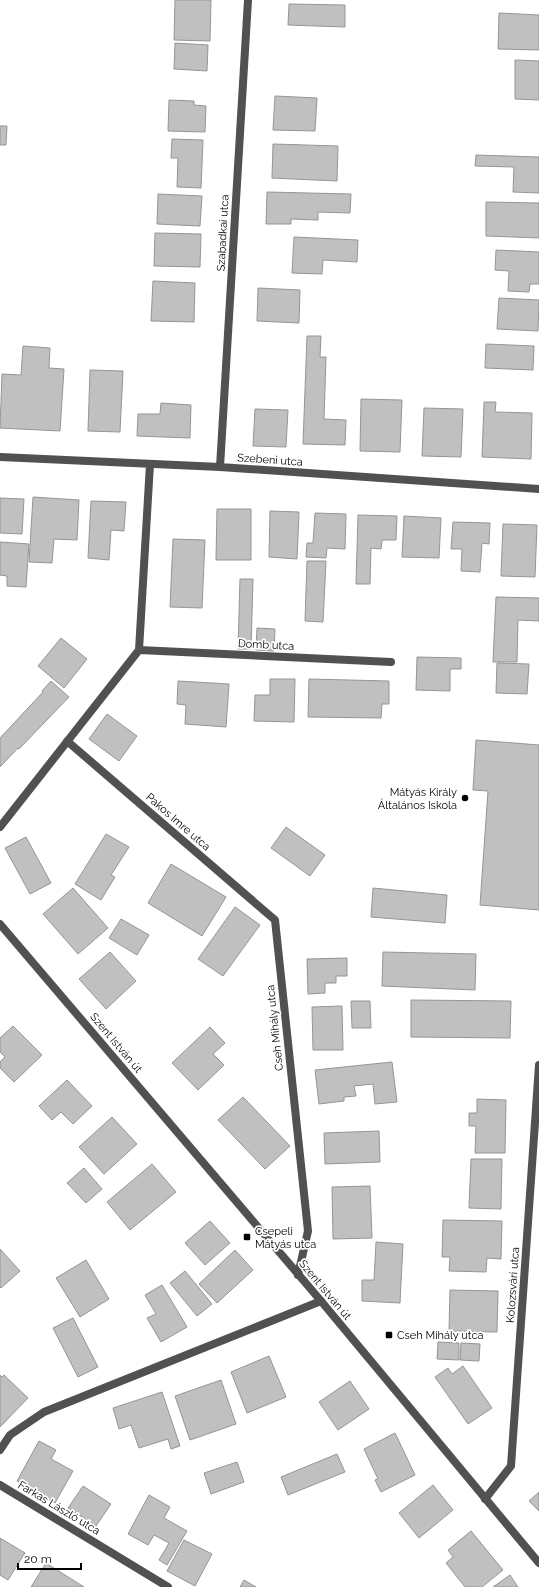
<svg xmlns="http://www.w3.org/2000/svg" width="539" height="1587" viewBox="0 0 539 1587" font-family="Raleway,sans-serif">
  <rect width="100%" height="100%" fill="#fff"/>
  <path fill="#c0c0c0" stroke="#959595" d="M175 0H211L210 41 174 40Z
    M289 4 345 5V27L288 25Z
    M499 13 539 15V50L498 49Z
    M175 43 208 45 207 71 174 69Z
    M515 60 539 61V100L515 99Z
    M275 96 317 98 315 131 273 130Z
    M169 100 194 101V105L206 106 205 132 168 131Z
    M0 126H7L6 145H0Z
    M172 139 203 140 201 188 177 187 178 158H171Z
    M273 144 338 146 337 181 272 178Z
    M476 155 539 157V193L513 192 514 167 475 166Z
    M267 192 351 194 350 213 318 212V220L291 219V224H266Z
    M158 194 202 196 200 226 157 224Z
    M486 202 539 203V238L486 236Z
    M155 233 201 234 200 267 154 266Z
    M294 237 358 240 357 262 323 260 322 274 292 273Z
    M496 250 539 252V284H530L529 292 508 291 509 271 495 270Z
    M153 281 195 283 194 322 151 321Z
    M258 288 300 290 299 323 257 321Z
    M499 298 539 300 538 331 497 329Z
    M307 336H321L320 357H326L324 419 346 420 345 445 303 444Z
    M486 344 534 346 533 370 485 368Z
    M23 346 50 348 49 368 64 369 60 431 0 428 2 374 21 375Z
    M90 370 123 371 120 432 88 431Z
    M361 399 402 400 400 452 360 451Z
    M484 402H496L495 412 532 413 531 459 482 457Z
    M161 403 191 405 190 438 137 436 138 414H160Z
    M424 408 463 409 461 457 422 456Z
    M255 409 288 410 286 447 253 446Z
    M33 497 79 500 77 540 54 539 52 563 29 562Z
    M0 498 24 499 22 534 0 533Z
    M91 501 126 502 124 531 111 530 109 560 88 558Z
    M217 509H251V560H216Z
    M270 511 299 512 297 559 269 557Z
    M315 513 346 514 345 549 327 548 326 558 306 557 307 543H313Z
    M358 515 397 516 396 540H382L381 549 371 548 370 584H356Z
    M404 516 441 518 439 558 402 557Z
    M453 522 490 523 489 544 482 543 480 572 461 571 462 549H451Z
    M503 524 537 525 535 577 501 576Z
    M173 539 205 540 202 608 170 607Z
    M0 542 29 544 26 587 7 586V576L0 575Z
    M307 561H326L323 622 305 621Z
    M240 579H253L251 649H238Z
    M496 597 539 598V621L518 620 517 662H493Z
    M257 628 275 629 274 651 256 650Z
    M61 638 87 659 64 688 38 666Z
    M417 657 461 658V669H450V691L416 690Z
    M497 663 529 664 527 694 496 693Z
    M270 679H295L294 722 254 721 255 695H270Z
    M309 679 389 681V704H382L381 718 308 717Z
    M51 681 69 697 19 749 18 748 0 767V738L43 692 42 691Z
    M178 681 229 684 226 727 185 724 186 705 177 704Z
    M107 714 137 736 119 761 89 739Z
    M476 740 539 745V910L480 905 488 791 473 790Z
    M286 827 325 855 310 876 271 848Z
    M106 834 129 847 111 875 115 877 101 900 75 884Z
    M26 837 51 883 30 894 5 848Z
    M171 864 226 897 202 936 148 903Z
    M73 888 108 928 78 954 43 914Z
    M373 888 447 895 445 923 371 917Z
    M235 907 260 925 223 976 198 959Z
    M121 919 149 935 137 955 109 938Z
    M110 952 136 981 106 1009 79 979Z
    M383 952 476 954 475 990 382 986Z
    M347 958V976H336V983H325V993L308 994 307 959Z
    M411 1000 511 1001 510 1038 411 1037Z
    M351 1001H370L371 1028H352Z
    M342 1006 343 1050H313L312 1007Z
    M13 1026 42 1055 14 1082 0 1068V1062L5 1057 0 1052V1038Z
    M210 1027 225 1043 213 1054 224 1065 198 1090 172 1063Z
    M392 1062 397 1102 375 1104 373 1084 354 1086 356 1096 344 1097V1101L319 1104 315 1070Z
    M67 1080 92 1106 73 1124 61 1112 52 1120 39 1106Z
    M243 1097 290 1146 265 1169 218 1120Z
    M477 1099 506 1100 505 1153H475L476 1126H469V1113H477Z
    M112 1117 137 1144 104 1174 79 1147Z
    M379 1131 380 1162 325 1164 324 1133Z
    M471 1159H502L501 1209 469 1208Z
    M152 1164 176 1192 130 1230 107 1202Z
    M84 1168 102 1189 86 1203 67 1183Z
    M370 1186 372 1238 333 1239 332 1187Z
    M443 1220 502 1221 501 1259 487 1258 486 1272 449 1271 450 1257H442Z
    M210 1221 230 1243 205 1265 185 1243Z
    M376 1242 403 1244 400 1303 362 1301V1280H374Z
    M0 1249 20 1271 1 1288 0 1287Z
    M235 1250 253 1270 217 1303 199 1284Z
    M86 1260 109 1299 80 1317 56 1278Z
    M185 1271 212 1304 197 1316 170 1283Z
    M162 1285 187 1327 161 1342 147 1318 156 1314 145 1295Z
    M450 1290 498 1291 497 1332 449 1331Z
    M73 1318 98 1367 78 1377 53 1328Z
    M438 1342 459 1343V1360L437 1359Z
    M461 1343 480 1344 479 1361 460 1360Z
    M269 1356 286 1397 247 1413 231 1372Z
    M463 1366 492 1408 468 1424 435 1377 448 1368 452 1374Z
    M0 1375 2 1377 4 1375 28 1398 0 1427Z
    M221 1380 236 1424 190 1440 175 1396Z
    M350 1381 369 1409 338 1430 319 1402Z
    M162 1392 180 1446 171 1449 168 1439 139 1448 131 1425 119 1429 113 1408Z
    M395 1433 415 1475 381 1492 375 1480 378 1479 364 1449Z
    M39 1441 56 1450 51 1459 73 1471 55 1503 17 1481Z
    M337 1454 345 1472 288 1495 281 1477Z
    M237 1462 244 1482 211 1494 204 1473Z
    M433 1485 453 1510 419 1538 399 1513Z
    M83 1486 111 1504 96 1526 68 1508Z
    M539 1492V1511L529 1501Z
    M149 1495 170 1507 164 1518 187 1531 167 1565 159 1560 169 1543 154 1535 148 1545 128 1534Z
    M471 1531 503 1570 482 1587H465L446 1563 453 1557 448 1550Z
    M0 1538 25 1553 8 1580 0 1575Z
    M184 1540 212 1554 195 1586 167 1571Z
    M46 1563 84 1587H31Z
    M510 1575 518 1587H493Z
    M244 1580 256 1587H240Z"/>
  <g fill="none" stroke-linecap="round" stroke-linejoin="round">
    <path stroke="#515151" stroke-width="8" d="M0 457 220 467 539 489
      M220 467 248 0
      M139 650 150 464
      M67 741 275 920 308 1231 298 1275
      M0 827 139 650 391 662
      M0 1450 10 1435 44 1412 321 1301
      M0 1485 168 1587
      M485 1499 511 1466 539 1065"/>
    <path stroke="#515151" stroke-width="8" d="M0 924 321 1301 539 1563"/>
  </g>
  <g fill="#000" stroke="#fff" stroke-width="1.5">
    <circle cx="465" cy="798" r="4"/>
    <rect x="243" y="1233" width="8" height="8" rx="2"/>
    <rect x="385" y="1331" width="8" height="8" rx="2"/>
  </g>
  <g text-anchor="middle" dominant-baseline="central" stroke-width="3.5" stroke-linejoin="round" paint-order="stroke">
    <g font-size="11" fill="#000" stroke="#fff">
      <text transform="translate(223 233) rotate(-87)">Szabadkai utca</text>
      <text transform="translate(270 460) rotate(4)">Szebeni utca</text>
      <text transform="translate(266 645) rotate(3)">Domb utca</text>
      <text transform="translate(178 822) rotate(41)">Pakos Imre utca</text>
      <text transform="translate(275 1028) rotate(-96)">Cseh Mihály utca</text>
      <text transform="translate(116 1043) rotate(50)">Szent István út</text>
      <text transform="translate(513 1285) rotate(-86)">Kolozsvári utca</text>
      <text transform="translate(325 1290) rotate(50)">Szent István út</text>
      <text transform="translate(59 1508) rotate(31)">Farkas László utca</text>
    </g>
    <g font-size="11" fill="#000" stroke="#fff" text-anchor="start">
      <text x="457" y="792" text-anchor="end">Mátyás Király<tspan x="457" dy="13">Általános Iskola</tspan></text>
      <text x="255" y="1231">Csepeli<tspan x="255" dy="13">Mátyás utca</tspan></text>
      <text x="397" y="1335">Cseh Mihály utca</text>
    </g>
  </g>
  <path d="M18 1563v6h63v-6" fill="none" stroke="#000000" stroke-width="2"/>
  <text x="24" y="1563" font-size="12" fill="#000000" stroke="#ffffff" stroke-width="3" paint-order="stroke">20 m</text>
</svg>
